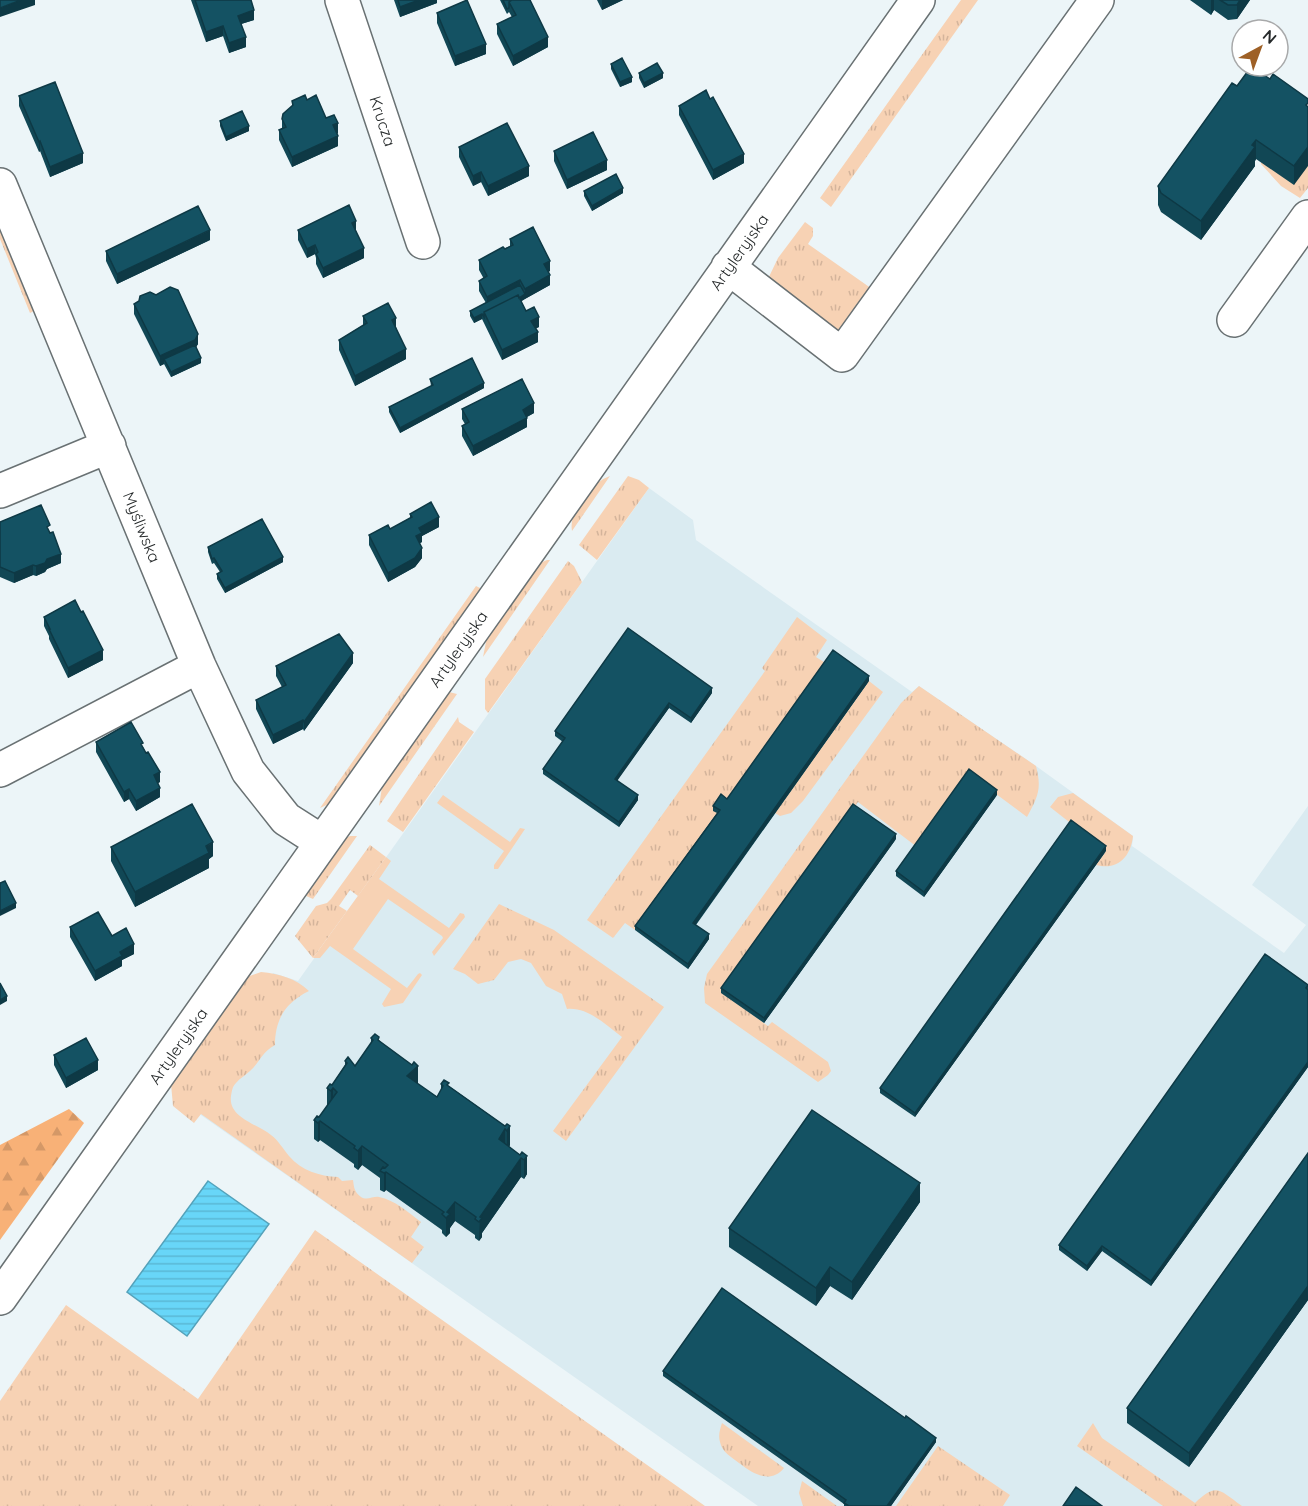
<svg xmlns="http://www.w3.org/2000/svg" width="1308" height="1506" viewBox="0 0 1308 1506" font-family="Quicksand,sans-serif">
  <defs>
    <pattern id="grass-tufts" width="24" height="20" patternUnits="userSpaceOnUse" patternTransform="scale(1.5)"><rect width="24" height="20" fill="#f7d2b4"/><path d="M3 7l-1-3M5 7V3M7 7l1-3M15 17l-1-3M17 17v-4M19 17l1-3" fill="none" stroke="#d4b49b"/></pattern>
    <pattern id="forest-firs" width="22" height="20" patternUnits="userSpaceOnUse" patternTransform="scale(1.5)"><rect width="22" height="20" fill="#f8b177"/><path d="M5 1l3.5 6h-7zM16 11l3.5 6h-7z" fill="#d49867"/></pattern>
    <pattern id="water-rules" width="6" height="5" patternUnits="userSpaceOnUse" patternTransform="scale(1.5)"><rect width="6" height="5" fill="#68d6f8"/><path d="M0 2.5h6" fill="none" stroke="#5ab8d5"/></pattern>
  </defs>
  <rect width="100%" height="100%" fill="#ecf5f8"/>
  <path fill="#daebf1" d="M649 488 693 520 696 540 912 692 919 686 1036 766 1133 836 1132 846 1284 953 1306 925 1252 885 1308 806V1506H758L198 1113 194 1082 273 973 298 981Z"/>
  <path fill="url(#grass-tufts)" d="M961 0H978L831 207 820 198Z
    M1261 162 1308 166V188L1300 198 1281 186 1261 164Z
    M0 218 37 305 34 311 30 313 0 239Z
    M805 222 813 228V236L808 244 875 291 844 331H836L766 283 778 258Z
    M610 476 572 531C568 511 592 482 610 476Z
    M628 476 639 480 649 488 597 560 579 545Z
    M547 560H550L483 657 487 637 538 564Z
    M568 561 574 566 582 582 488 713 485 709V679Z
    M476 586 480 588 479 596 331 803 320 808Z
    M797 617 827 640 816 657 827 664 635 930 625 923 613 938 587 920 765 671 762 668Z
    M869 681 883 692 803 801 791 813 780 816 775 813Z
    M919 686 1036 766C1042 789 1038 796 1027 817L969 774 917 847 858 802 721 992 768 1026 772 1022 828 1062 831 1071 828 1075 818 1082 705 1003 704 988 707 974 901 703Z
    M449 692 457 694 379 806 383 781 445 694Z
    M458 717 459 722 474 732 403 832 387 821Z
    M1073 793 1133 836C1131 856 1118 871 1096 865L1106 851 1050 807 1058 797Z
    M350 836H357L313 899 304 895 342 840Z
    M370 845 386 857 358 896 350 890 339 906 347 911 313 958 295 936 316 906 327 903 331 899Z
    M499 904 554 930 664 1007 566 1141 553 1131 622 1037C606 1025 588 1007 567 1009L562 994 546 986 531 963 521 959 508 962 494 980 478 984 465 974 453 969Z
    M261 972C280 974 295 978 309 991 286 1002 275 1019 275 1045 260 1054 261 1061 250 1071 246 1075 240 1078 236 1083 232 1087 232 1091 231 1096 228 1118 258 1124 271 1135 279 1141 283 1149 289 1156 302 1171 319 1176 338 1177L342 1181 353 1180C354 1187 354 1192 361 1197 367 1201 373 1196 379 1197 395 1200 409 1213 421 1222L411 1237 424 1247 412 1263 201 1114 194 1123 173 1106 171 1084 247 977Z
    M315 1230 705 1506H0V1401L66 1305 198 1399Z
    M722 1423 784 1468C770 1485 752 1473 739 1463 731 1457 722 1452 720 1442 718 1436 720 1429 722 1423Z
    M1093 1423 1102 1438 1195 1503C1217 1482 1219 1490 1242 1506H1163L1077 1446Z
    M938 1446 1010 1495 1003 1506H896Z
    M802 1481 837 1506H803L799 1493Z"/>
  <path fill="url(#forest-firs)" d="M69 1109 84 1123 0 1240V1145Z"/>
  <path fill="#f7d2b4" d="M443 795 510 842 520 828 525 829 498 869H494V865L504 851 437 803Z
    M386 857 391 861 379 879 449 928 460 913 464 914 465 917 434 956 432 952 443 938 442 936 388 899 353 949 407 988 418 974 420 973 422 975 403 1003 384 1007 382 1004 391 989 330 946 320 958H313Z"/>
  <path fill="url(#water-rules)" stroke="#54a2ba" stroke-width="1.5" d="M208 1181 269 1224 187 1336 127 1292Z"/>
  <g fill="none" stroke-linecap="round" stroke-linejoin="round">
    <g stroke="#697173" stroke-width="36">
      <path id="minor" d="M342 0 423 242
        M0 185 199 666 248 771 286 819 322 842
        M728 267 842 355 1097 0
        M1234 320 1308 217
        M0 491 109 446
        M0 770 199 666
        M0 1298 918 0"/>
    </g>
    <use href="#minor" stroke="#fff" stroke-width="33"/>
  </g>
  <path fill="#114755" d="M191 0H251L254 20 241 24 246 47 229 53 223 36 206 42Z
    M394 0H437V3L400 17Z
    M500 0H530L548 47 513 66 497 34V24L512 17 509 12 507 14Z
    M597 0H623L602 10Z
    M1190 0H1250L1237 19 1228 20 1214 10 1211 15Z
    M437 13 486 54 455 66 437 23Z
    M611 64 632 82 620 87 611 69Z
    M639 73 663 78 644 88 639 78Z
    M1270 79 1308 99 1294 185 1256 159 1255 161V166L1201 240 1161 212 1158 205V186L1237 86Z
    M19 96 83 163 50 177 40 151 39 152 19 106Z
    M307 100 326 118 338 133 337 134 338 146 292 167 279 140V130L282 128V119L292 106V101Z
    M679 106 744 163 713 180 679 115Z
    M220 121 249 131 226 141 220 126Z
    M459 147 529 176 488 196 481 182 473 186 459 157Z
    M554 151 607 170 567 189 554 161Z
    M584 191 623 193 592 211 584 196Z
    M298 230 356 231 364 258 323 278 316 264V258L315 254 307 258 298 240Z
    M510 239 550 271 548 272 550 285 521 301 526 311 539 327 536 328 538 342 502 360 482 319 474 323 470 316V311L486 303 479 291V281L484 279 479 270V260L510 246Z
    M210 240 117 284 106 261V251Z
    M134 304 198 344 196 347 201 363 171 377 164 364 160 366 134 314Z
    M363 316 396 327 406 359 355 386 339 350V340L363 325Z
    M430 379 484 388 400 433 389 412V407L431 386Z
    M462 409 534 413 527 417V427L473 456 462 436V426L465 424 462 419Z
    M410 514 439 527 422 536V542L420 543 422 558 415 567 388 582 369 545V535L390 529 410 518Z
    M0 522 50 533 61 563 47 569 45 572 36 576 33 575 14 583 0 577Z
    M208 547 283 562 225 593 217 579V574L220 572 214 563 212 564 208 552Z
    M44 617 103 660 68 678 49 639V636L44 626Z
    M353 663 304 731 303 729 273 744 256 709V700L282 687 276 676V666Z
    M869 681 696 925 709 939 688 969 635 930V926L717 813 713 811V806L727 799Z
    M712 693 691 723 669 708 617 780 638 800 619 827 543 774V769L563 742 555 736V731Z
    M96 742 143 747 160 782 158 783 160 797 136 811 129 799 124 802 96 752Z
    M997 795 924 897 896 876V871Z
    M896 839 764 1023 721 993V988Z
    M111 847 213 856 209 859V868L135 907 111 861Z
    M1106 851 915 1117 880 1093V1088Z
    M70 927 112 936 134 954 122 960V966L95 981 70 937Z
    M1308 985V1067L1151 1286 1102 1251 1087 1271 1059 1250V1245Z
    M371 1038 379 1040 418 1084 437 1097 441 1090V1084L449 1086 505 1126 507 1124 510 1145 509 1147 520 1155 522 1152 527 1174 524 1179 521 1177 482 1233V1237L479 1241 475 1238V1235L455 1221 450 1228V1233L446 1237 442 1233V1230L386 1190 384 1192 380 1190V1178L362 1165 358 1170 354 1167V1164L320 1140 318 1142 314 1139V1120L319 1117 327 1106V1088L332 1085 345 1065V1061L355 1066 371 1043Z
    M54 1055 98 1070 66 1088 54 1065Z
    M1308 1153V1300L1189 1467 1127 1423V1408Z
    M920 1202 852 1300 830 1286 816 1306 729 1247V1228Z
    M663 1371 936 1442 891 1506H844V1504L663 1376Z"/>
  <path fill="#0e3945" d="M21 0H35V5L0 17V8Z
    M419 0H437V3L400 17V7Z
    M602 0H623L602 10Z
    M1211 0H1214V10L1211 15Z
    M1240 0H1250L1237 19V5Z
    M254 10V20L238 25V16Z
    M223 26V36L206 42V32Z
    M246 37V47L229 53V43Z
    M548 37V47L513 66V56Z
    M486 44V54L455 66V56Z
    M663 73V78L644 88V83Z
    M632 77V82L620 87V82Z
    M338 123V133L333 135V125Z
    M249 126V131L226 141V137Z
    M338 136V146L292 167V157Z
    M1308 136V166L1294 185V166Z
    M1256 140V159L1255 161V166L1201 240V221Z
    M40 141V151L39 152V142Z
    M83 153V163L50 177V167Z
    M744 154V163L713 180V170Z
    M607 160V170L567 189V180Z
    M529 166V176L488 196V186Z
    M481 172V182L473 186V176Z
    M623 188V193L592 211V206Z
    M356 221V231L352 233V223Z
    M210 230V240L117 284V274Z
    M315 245V254L307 258V249Z
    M364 248V258L323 278V268Z
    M550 261V271L544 274V264Z
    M550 275V285L525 299V289Z
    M520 280V290L487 307V297Z
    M525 294V299L508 310 487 320Z
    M482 314V319L474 323V318Z
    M539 317V327L531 331V321Z
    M396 318V327L392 329V320Z
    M538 332V342L502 360V350Z
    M198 334V344L195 349 164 359V364L160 366V356Z
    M406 349V359L355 386V376Z
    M201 358V363L171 377V372Z
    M484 383V388L400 433V428Z
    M534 403V413L523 419V410Z
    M527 418V427L473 456V446Z
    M439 517V527L422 536V542L416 545V536L419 528Z
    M422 548V558L415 567 388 582V573Z
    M61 554V563L47 569 45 572 36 576V566L47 559Z
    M283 557V562L225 593V588Z
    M33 565V575L14 583V573Z
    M103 650V660L68 678V668Z
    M353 653V663L304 731V722Z
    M869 676V681L693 928V923Z
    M712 688V693L691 723V718Z
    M669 703V708L615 784V779Z
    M303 720V729L273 744V735Z
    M160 772V782L154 785V775Z
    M160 788V797L136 811V801Z
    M129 789V799L124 802V792Z
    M997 790V795L924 897V892Z
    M638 795V800L619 827V822Z
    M896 834V839L764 1023V1018Z
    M213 842V856L209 859V868L135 907V892Z
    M1106 846V851L915 1117V1113Z
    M16 903V908L0 916V911Z
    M709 934V939L688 969V964Z
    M134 944V954L122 960V966L95 981V971L120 952Z
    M7 996V1001L0 1005V1000Z
    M98 1060V1070L66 1088V1078Z
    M1308 1062V1067L1151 1286V1281Z
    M418 1066V1084L407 1076Z
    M333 1088V1107L331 1109V1091Z
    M320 1121V1140L318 1142V1123Z
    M510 1126V1145L507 1150V1131Z
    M505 1129V1148L499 1139Z
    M362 1146V1165L358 1170V1151Z
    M527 1156V1174L524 1179V1160Z
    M521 1158V1177L482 1233V1237L479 1241 480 1217Z
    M386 1172V1190L384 1192V1173Z
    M920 1183V1202L852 1300V1282Z
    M455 1202V1221L450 1228V1233L446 1237V1218L447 1212Z
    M1102 1246V1251L1087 1271V1266Z
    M830 1267V1286L816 1306V1288Z
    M1308 1286V1300L1189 1467V1453Z
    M936 1438V1442L891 1506H887Z"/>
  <path fill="#145263" stroke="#0e3945" stroke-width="1.5" d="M0 0H21L0 8Z
    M195 0H251L254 10 238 16 246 37 229 43 223 26 206 32Z
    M398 0H419L400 7Z
    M467 0 486 44 455 56 437 13Z
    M503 0H512L509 2V8L507 9Z
    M512 0H530L548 37 513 56 497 24 516 15 509 2Z
    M1220 0H1240L1237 5H1228Z
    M622 58 632 77 620 82 611 64Z
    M657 63 663 73 644 83 639 73Z
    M1255 69 1270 79 1273 74 1308 99V103L1306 105 1308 107V147L1294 166 1256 140 1252 145 1255 147 1201 221 1161 193 1158 186 1232 83 1237 86 1248 71Z
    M55 82 83 153 50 167 40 141 39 142 19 96Z
    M706 90 710 99 713 97 744 154 713 170 679 106Z
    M305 95 307 100 316 95 326 118 334 115 338 123 333 125 338 136 292 157 279 130 286 127 282 119 283 114 293 105 292 101Z
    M242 111 249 126 226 137 220 121Z
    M507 123 529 166 488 186 481 172 473 176 459 147Z
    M593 132 607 160 567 180 554 151Z
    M616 174 623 188 592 206 584 191Z
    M349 205 356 221 352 223 364 248 323 268 316 254 318 252 315 245 307 249 298 230Z
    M198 206 210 230 117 274 106 251Z
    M533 227 550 261 544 264 550 275 525 289 520 280 487 297 479 281 487 276 479 260 503 247 505 249 513 245 510 239Z
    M520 285 525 294 519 298 518 295 484 312V317L482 314 474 318 470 311Z
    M170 287 178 290 198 334 195 340 160 356 134 304 139 301 140 296 150 292 156 295Z
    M518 295 526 311 534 307 539 317 531 321 538 332 502 350 484 312Z
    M388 303 396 318 392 320 406 349 355 376 339 340 367 323 363 316Z
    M195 345 201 358 171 372 164 359Z
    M472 358 484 383 400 428 389 407 433 385 430 379Z
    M522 379 534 403 523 410 527 418 473 446 462 426 469 422 462 409Z
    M431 502 439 517 419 528 422 533 416 536 422 548 415 558 388 573 369 535 388 525 390 529 412 517 410 514Z
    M41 505 50 525 47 527 50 533 53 532 61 554 47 559 45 563 36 566 33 565 14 573 0 567V522Z
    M262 519 283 557 225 588 217 574 222 571 214 558 212 559 208 547Z
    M75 600 81 612 83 611 103 650 68 668 49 629H50L44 617Z
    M628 628 712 688 691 718 669 703 615 779 638 795 619 822 543 769 565 738 555 731Z
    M339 634 353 653 304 722 303 720 273 735 256 700 286 685 276 666Z
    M833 650 869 676 693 923 709 934 688 964 635 926 720 810 713 806 721 794 727 799Z
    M131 722 143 743 141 744 146 753 148 752 160 772 154 775 160 788 136 801 129 789 124 792 96 742Z
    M969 769 997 790 924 892 896 871Z
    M192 804 213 842 206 846 209 853 135 892 111 847Z
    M853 804 896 834 764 1018 721 988Z
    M1071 820 1106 846 915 1113 880 1088Z
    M5 881 16 903 0 911V883Z
    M98 912 112 936 126 928 134 944 120 952 122 956 95 971 70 927Z
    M1265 954 1308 985 1306 988 1308 990V1062L1151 1281 1102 1246 1087 1266 1059 1245Z
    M0 983 7 996 0 1000Z
    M375 1034 379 1037 378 1040 412 1065 414 1062 418 1066 407 1076 437 1097 443 1086 441 1084 444 1080 449 1083 447 1085 505 1126 507 1124 510 1126 507 1131 505 1129 499 1139 520 1155 522 1152 527 1156 524 1160 521 1158 480 1217 482 1218 479 1222 475 1219 476 1217 455 1202 447 1212 450 1214 446 1218 442 1214 444 1212 386 1172 384 1173 380 1171 383 1167 385 1168 388 1165 362 1146 358 1151 354 1148 355 1146 320 1121 318 1123 314 1120 317 1116 319 1117 337 1092 333 1088 331 1091 327 1088 330 1084 332 1085 347 1063 345 1061 348 1057 355 1066 373 1040 371 1038Z
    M86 1038 98 1060 66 1078 54 1055Z
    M812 1110 920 1183 852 1282 830 1267 816 1288 729 1228Z
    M1308 1153V1286L1189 1453 1127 1408Z
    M722 1288 905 1418 906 1416 936 1438 887 1506H849L844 1503 846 1500 663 1371Z
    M1076 1487 1102 1506H1063Z"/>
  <g text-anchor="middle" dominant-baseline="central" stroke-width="6" stroke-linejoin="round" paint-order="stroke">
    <g font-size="16" fill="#25292a" stroke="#fff">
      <text transform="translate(383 121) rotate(72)">Krucza</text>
      <text transform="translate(739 252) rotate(-55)">Artyleryjska</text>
      <text transform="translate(142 527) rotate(68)">Myśliwska</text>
      <text transform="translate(458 649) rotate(-55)">Artyleryjska</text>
      <text transform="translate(178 1046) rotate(-55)">Artyleryjska</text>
    </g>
  </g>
  <g transform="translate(1260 48) rotate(41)"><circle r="28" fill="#ffffff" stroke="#a8a9aa" stroke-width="1.5"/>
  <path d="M0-4.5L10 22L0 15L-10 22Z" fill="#9e6026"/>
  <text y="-9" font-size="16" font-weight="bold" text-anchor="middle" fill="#25292a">N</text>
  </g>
</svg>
